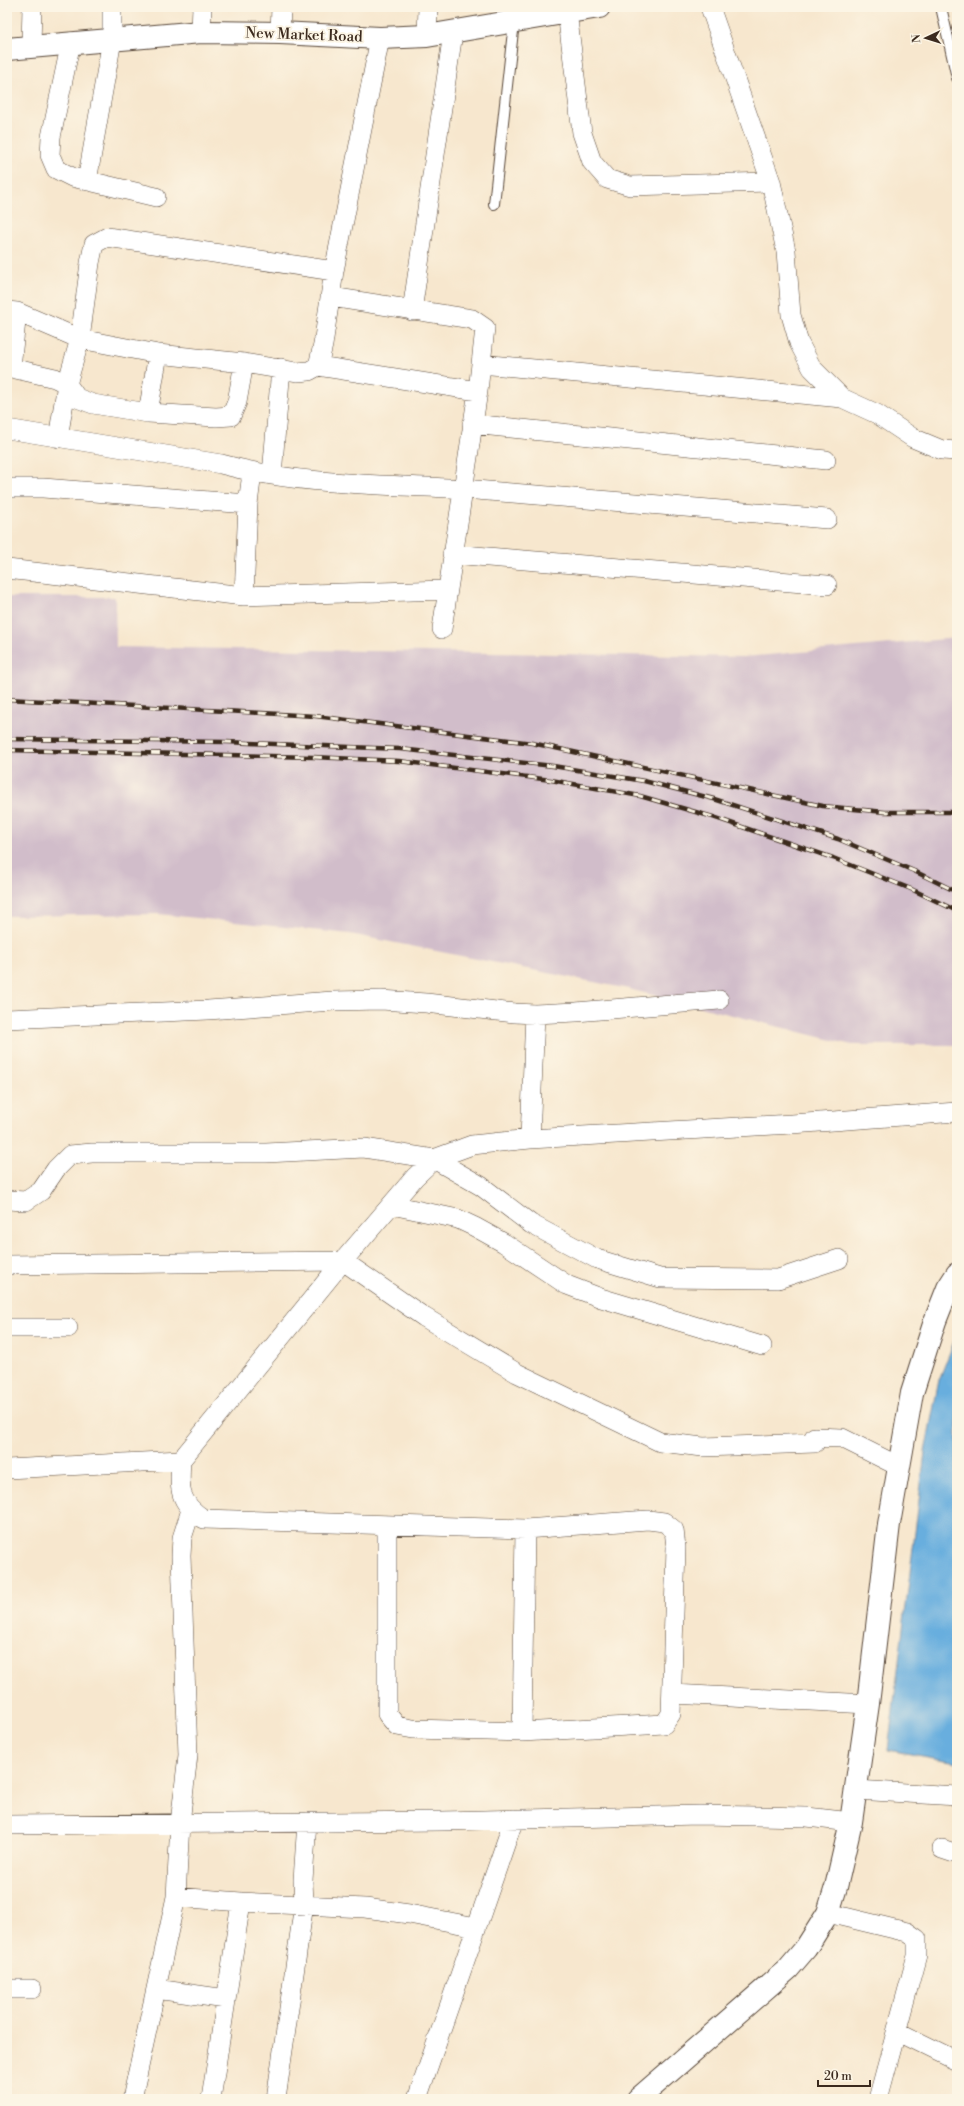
<svg xmlns="http://www.w3.org/2000/svg" width="964" height="2106" viewBox="0 0 964 2106" font-family="'Libre Bodoni',serif">
  <rect width="100%" height="100%" fill="#fcf5e5"/>
  <filter id="ink" filterUnits="userSpaceOnUse"><feTurbulence type="fractalNoise" baseFrequency=".025" numOctaves="2"/><feDisplacementMap in="SourceGraphic" scale="8" xChannelSelector="R" yChannelSelector="G"/><feConvolveMatrix kernelMatrix="1 2 1 2 8 2 1 2 1" color-interpolation-filters="sRGB"/></filter>
  <filter id="wash" filterUnits="userSpaceOnUse"><feTurbulence type="fractalNoise" baseFrequency=".012" numOctaves="4" result="noise"/><feDisplacementMap in="SourceGraphic" scale="16" xChannelSelector="R" yChannelSelector="G"/><feGaussianBlur stdDeviation="0.9" result="paint"/><feColorMatrix in="noise" values="0 0 0 0 0 0 0 0 0 0 0 0 0 0 0 0 0 1.4 0 .05"/><feComposite in="paint" operator="in"/></filter>
  <g filter="url(#wash)">
    <rect width="100%" height="100%" fill="#f7e7ce"/>
    <path fill="#d1bdca" d="M7 597H115L116 647 744 657 957 638V1045H852L629 989 350 934 158 914 7 916Z"/>
    <path fill="#67aede" stroke="#516c7e" d="M957 1334V1762L888 1750 925 1452 939 1380Z"/>
  </g>
  <g filter="url(#ink)">
    <g fill="none" stroke-linecap="round" stroke-linejoin="round">
      <g stroke="#574638" stroke-width="12">
        <path id="lane" d="M941 7 957 78
          M494 204 514 22"/>
      </g>
      <g stroke="#574638" stroke-width="20">
        <path id="street" d="M710 7 771 182 786 251 791 315 799 343 812 368 842 398 877 414 913 438 942 450 957 451
          M567 12 582 133 592 162 607 179 630 186 771 182
          M201 32 202 7
          M280 33 281 7
          M427 36 428 7
          M71 42 51 137 50 155 56 169 72 177 156 197
          M31 46 32 7
          M87 181 112 40V7
          M331 297 472 319 485 328 478 391 442 629
          M7 311 17 312 80 339 158 354 244 363 297 372 309 371 318 366 323 345 334 271 380 38
          M412 311 453 33
          M481 364 842 398
          M318 366 478 391
          M7 367 55 378 67 384 77 398 93 404 148 413 216 417 231 416 237 402 244 363
          M11 367 17 312
          M148 413 158 354
          M472 424 826 460
          M7 429 221 464C301 486 382 484 464 489 585 498 706 509 827 519
          M58 438 67 384 80 339 90 263 94 244 107 237 334 271
          M272 475 281 368
          M7 488H43L248 504
          M452 554 827 585
          M7 569 244 596 447 590
          M244 596 248 504 252 473
          M7 1019 208 1010 333 1001 381 1000 426 1003 515 1013 535 1014 576 1012 719 1000
          M530 1139 535 1014
          M7 1200 26 1201 41 1191 56 1169 70 1155 92 1153H266L364 1148 434 1159 481 1186 531 1224 597 1259 660 1278 778 1279 839 1259
          M392 1205 458 1219 475 1227 504 1243 567 1285 601 1298 762 1346
          M7 1265 343 1261 424 1317 517 1373 660 1442 703 1447 815 1443
          M7 1328H68
          M814 1437 842 1438 898 1466
          M181 1460C179 1488 178 1503 204 1519L525 1529 648 1520 664 1522 674 1530 676 1547 671 1714 664 1724 522 1732 413 1729 397 1726 387 1714V1526
          M7 1469 181 1460 343 1261 415 1177 434 1159 472 1145 530 1139 792 1124 957 1112
          M673 1694 868 1704
          M522 1732 525 1529
          M856 1790 957 1796
          M7 1825 442 1821 700 1815 807 1817 851 1822
          M942 1849 957 1854
          M176 1897 180 1823 188 1755 181 1556 182 1538 191 1510
          M828 1913 907 1932 917 1939V1955L878 2099
          M7 1989H32
          M156 1989 226 1999
          M898 2032 957 2061
          M132 2099 176 1897 241 1902
          M211 2099 241 1902 365 1908 409 1914 476 1927
          M276 2099 304 1904 303 1880 307 1822
          M417 2099 514 1819"/>
      </g>
      <g stroke="#574638" stroke-width="24">
        <path id="secondary" d="M7 49 201 32 280 33 380 38 427 36 599 7
          M638 2099 788 1969 806 1948 828 1913 836 1887 851 1822 868 1704 889 1524 912 1393 935 1321 948 1288 957 1274"/>
      </g>
      <use href="#lane" stroke="#fff" stroke-width="10"/>
      <use href="#street" stroke="#fff" stroke-width="19"/>
      <use href="#secondary" stroke="#fff" stroke-width="22"/>
      <g stroke="#3b2a1e" stroke-width="4.5">
        <path id="rail" d="M7 699 315 716 532 743 823 806 885 812H957
          M7 739 226 742 400 749 553 766 644 781 714 799 838 839 914 871 957 892
          M7 750 313 757 399 761 551 780 640 796 713 817 833 858 911 889 957 911"/>
      </g>
      <use href="#rail" stroke="#fcf5e5" stroke-width="3" stroke-dasharray="9" stroke-linecap="butt"/>
    </g>
  </g>
  <g text-anchor="middle" dominant-baseline="central" stroke-width="4" stroke-linejoin="round" paint-order="stroke">
    <g font-size="15" fill="#3b2a1e" stroke="#fcf5e5">
      <text transform="translate(304 35) rotate(2)">New Market Road</text>
    </g>
  </g>
  <rect width="964" height="2106" fill="none" stroke="#fcf5e5" stroke-width="24"/>
  <g transform="translate(926 38) rotate(266)" stroke="#fcf5e5" stroke-width="3" paint-order="stroke">
  <path d="M0-3L7 15L0 10L-7 15Z" fill="#3b2a1e"/>
  <text y="-6" font-size="11" font-weight="bold" text-anchor="middle" fill="#3b2a1e">N</text>
  </g>
  <path d="M818 2080v6h52v-6" fill="none" stroke="#3b2a1e" stroke-width="2"/>
  <text x="824" y="2080" font-size="12" fill="#3b2a1e" stroke="#fcf5e5" stroke-width="3" paint-order="stroke">20 m</text>
</svg>
